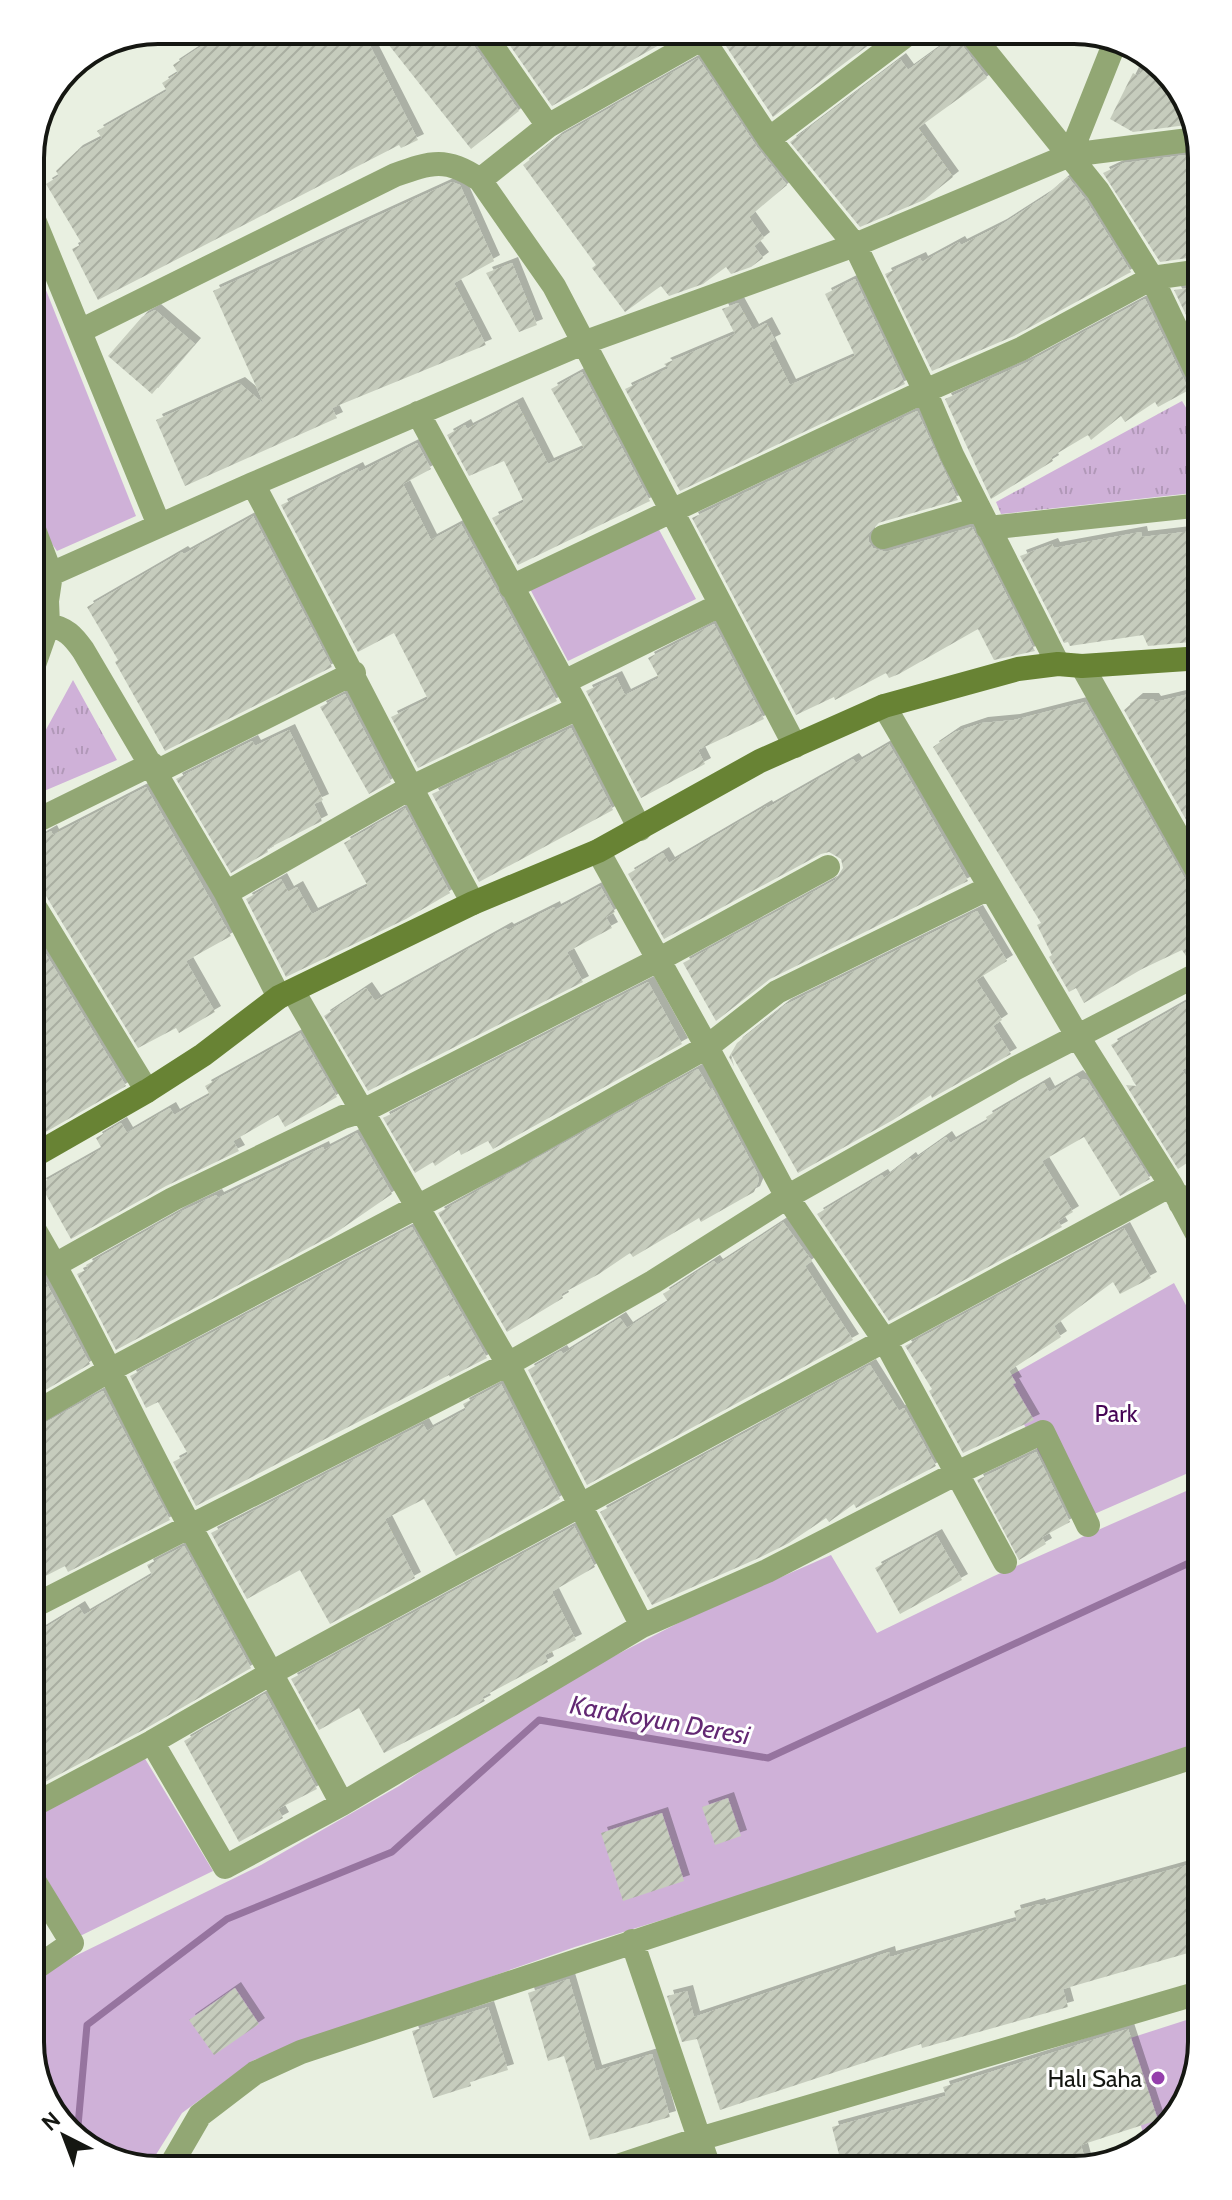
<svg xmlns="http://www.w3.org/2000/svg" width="1232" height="2200" viewBox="0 0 1232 2200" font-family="Cabin,sans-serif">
  <defs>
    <pattern id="grass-tufts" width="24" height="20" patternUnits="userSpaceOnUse" patternTransform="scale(2)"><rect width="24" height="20" fill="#cfb1d8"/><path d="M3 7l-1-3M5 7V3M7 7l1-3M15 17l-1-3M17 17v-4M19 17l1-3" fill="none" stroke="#b198b8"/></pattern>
    <pattern id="building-hatch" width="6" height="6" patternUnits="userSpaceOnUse" patternTransform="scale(2)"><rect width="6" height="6" fill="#c6ccbd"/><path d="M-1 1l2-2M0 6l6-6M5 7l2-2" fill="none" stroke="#a9aea1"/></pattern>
    <filter id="shadow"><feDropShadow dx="6" dy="-6" stdDeviation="0" flood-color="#0004"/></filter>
  </defs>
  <rect width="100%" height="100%" fill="#e9f0e1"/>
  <path fill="url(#grass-tufts)" d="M1182 401 1202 434V492L1001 514 996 502Z
    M73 680 117 760 30 797V759Z"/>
  <path fill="#cfb1d8" d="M30 250 136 516 57 551 43 531 30 485Z
    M656 524 696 599 568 661 529 587Z
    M1174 1283 1202 1335V1467L1076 1522 1001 1381Z
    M1202 1484V1745L965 1826 575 1947 254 2060 182 2113 147 2169 87 2149 43 2098 30 2042V1984L67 1960 261 1865 399 1786 484 1729 585 1671 684 1620 831 1555 877 1633 994 1576Z
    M144 1757 213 1871 80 1936 30 1850V1816Z
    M1202 2015V2042L1181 2113 1146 2142 1115 2043Z"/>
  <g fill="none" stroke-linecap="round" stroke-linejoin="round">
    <path stroke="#96749f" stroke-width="7" d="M77 2137 87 2025 227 1919 392 1852 539 1720 768 1758 1202 1557"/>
  </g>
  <path fill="url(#building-hatch)" filter="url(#shadow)" d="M226 30H362L418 140 401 148 399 145 98 300 72 249 82 244 46 184 59 176 56 171 77 151 102 138 97 131 167 91 162 83 178 73 173 65Z
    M377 30H466L469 39 519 111 471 149Z
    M499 30H682V32L552 106Z
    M732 30H878L882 35 773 117 724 43 729 38Z
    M955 36 987 78 918 128 953 177 924 200 860 227 790 142 900 59 908 70Z
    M1148 55 1189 102 1194 124 1133 132 1110 119 1133 73 1138 76Z
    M698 58 757 147 787 185 749 217 764 238 754 246 763 258 751 267 731 274 726 267 703 284 669 296 661 286 625 312 592 268 596 265 523 165 557 138Z
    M1201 153 1202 256 1160 262 1103 173 1124 163Z
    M1068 177 1086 200 1131 272 1014 336 932 371 885 274 920 258 922 262 959 242 961 245 1001 225 1046 196Z
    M452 182 460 185 494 261 454 283 486 345 332 408 337 418 185 486 156 420 239 383 264 404 213 291Z
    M512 263 537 325 519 332 486 273Z
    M855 279 905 384 680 491 625 389 669 368 664 364 735 334 722 309 738 303 753 330 766 323 775 340 769 343 790 385 855 356 825 294Z
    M1202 286V348L1174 290Z
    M1145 299 1189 390 1158 407 1155 402 1125 422 1121 416 1091 440 1088 435 1051 457 1053 461 991 499 945 399 1028 362Z
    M155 310 195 344 152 394 108 356 142 317Z
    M582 372 650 501 518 565 492 518 524 502 504 461 469 476 447 435 465 425 467 429 517 403 548 464 584 448 551 389Z
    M917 411 958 500 878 523 869 533V542L873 548 886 552 972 527 1035 651 994 660 978 629 899 674 889 678 886 673 835 700 834 697 796 715 692 518Z
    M417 443 431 469 403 484 431 540 461 524 557 701 418 768 391 717 428 699 394 633 358 652 281 505 357 468 359 472Z
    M253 516 332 667 165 751 115 662 118 660 87 607 182 552 184 554Z
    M1202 530V641L1148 646 1143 635 1070 646 1068 642 1064 643 1020 556 1052 544 1054 548 1141 532 1142 537Z
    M714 624 764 719 698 750 705 764 641 798 586 691 616 677 625 695 659 678 648 658Z
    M345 694 391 782 369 794 320 707Z
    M1189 694 1194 701 1202 699V848L1124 710 1137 699H1153L1155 702Z
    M1085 702 1189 886 1195 892 1202 894V949L1188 959 1182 950 1142 969 1084 1003 1076 988 1069 992 1049 957 1052 955 1037 925 1041 923 933 747 955 732 982 723 1014 720Z
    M571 728 613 810 479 882 432 794Z
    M289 730 323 800 314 804 322 821 267 849 268 852 231 873 176 779 252 741 255 746Z
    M889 744 968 881 770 979 716 1021 683 963 835 880 843 868 841 859 829 852 821 854 664 939 628 874 663 853 669 863 766 806 767 808 853 759 856 763Z
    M146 787 231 936 186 961 215 1012 179 1033 176 1028 138 1048 43 891 30 884V843L51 831 53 835Z
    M405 808 450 893 406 919 286 977 246 899 281 879 288 892 297 887 312 914 368 886 344 843Z
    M600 886 615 912 606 917 612 928 567 952 583 982 368 1091 324 1016 366 988 375 1001 506 928 508 930 554 907 555 910Z
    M977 911 1007 961 976 980 1002 1020 993 1026 1011 1054 932 1098 931 1095 893 1120 798 1173 731 1054 734 1066 729 1057 737 1043 785 1005Z
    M30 928 126 1086 30 1141Z
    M648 982 682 1044 493 1149 488 1141 461 1155 459 1150 435 1166 433 1162 415 1173 383 1118Z
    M1202 993V1059L1182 1070 1202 1099V1153L1178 1169 1126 1085 1137 1086 1111 1045Z
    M300 1033 337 1097 285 1127 278 1115 233 1141 239 1151 166 1186 71 1239 40 1184 102 1149 96 1138 121 1123 127 1133 170 1108 174 1115 210 1095 205 1086Z
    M698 1069 711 1091 712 1088 757 1173 759 1180 754 1192 701 1222 699 1218 633 1257 630 1253 599 1274 561 1294 563 1298 507 1332 438 1213Z
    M1077 1076 1080 1079 1087 1080 1150 1179 1120 1196 1084 1137 1042 1161 1073 1212 1058 1221 1062 1227 889 1321 817 1214 882 1175 884 1178 910 1158 912 1161 946 1137 950 1143 988 1121 986 1117 1044 1083 1049 1092Z
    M357 1133 392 1194 331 1236 116 1350 77 1274 88 1269 86 1265 180 1212 216 1195 218 1198 323 1147 324 1150Z
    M783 1222 812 1261 805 1266 853 1340 587 1485 528 1370 561 1351 563 1354 620 1318 627 1328 668 1302 663 1294 714 1261 717 1265Z
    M412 1227 487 1358 450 1377 449 1375 196 1506 173 1462 188 1454 158 1402 146 1408 130 1376Z
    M1124 1228 1151 1278 1120 1294 1113 1282 1054 1326 1061 1337 1009 1371 1016 1383 1013 1384 1034 1420 963 1453 929 1391 932 1389 905 1346Z
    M30 1253 90 1364 30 1399Z
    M870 1365 899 1411 904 1408 936 1466 856 1508 854 1504 829 1522 826 1518 789 1543 761 1557 652 1605 600 1512Z
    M501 1384 560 1499 456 1556 424 1499 385 1519 415 1578 330 1624 300 1570 247 1599 211 1533 423 1424 427 1431 466 1410 463 1404Z
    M103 1391 170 1520 68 1572 65 1566 30 1584V1431Z
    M1036 1452 1070 1522 1042 1537 1046 1544 1019 1560 977 1480Z
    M574 1526 595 1567 553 1591V1594L576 1640 545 1655 548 1662 482 1697 485 1701 384 1753 359 1708 319 1730 291 1679Z
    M936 1535 962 1580 900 1614 875 1568Z
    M184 1546 251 1668 145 1729 30 1790V1637L79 1607 84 1615 152 1575 147 1565Z
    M265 1694 317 1789 278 1809 283 1818 239 1842 184 1741Z
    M728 1798 741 1836 715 1845 702 1807Z
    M662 1813 684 1881 623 1901 601 1833Z
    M1202 1861V1949L1063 1989 1068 2007 922 2048 921 2044 720 2110 697 2039 682 2042 667 1996 687 1991 694 2017 889 1952 890 1957 1017 1921 1014 1911 1039 1904 1040 1906Z
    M569 1979 596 2071 652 2054 670 2117 590 2140 564 2056 548 2061 528 1993Z
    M235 1988 259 2024 214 2055 189 2020Z
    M488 2007 508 2070 470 2082 471 2086 433 2098 412 2031Z
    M1128 2029 1158 2120 1081 2145 1087 2167 1074 2170H966L964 2156 913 2170H843L832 2127 946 2096 943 2087Z"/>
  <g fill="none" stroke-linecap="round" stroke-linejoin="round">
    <path stroke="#92a774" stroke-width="24" d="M481 30 548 126 480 180 554 286 795 746
      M697 30 769 139 855 245 925 391 952 455 1058 664
      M968 30 1098 191 1152 278 1202 383
      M65 73 77 64
      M548 126 717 30
      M769 139 913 30
      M1070 155 1115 42
      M30 210 159 525
      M80 331 395 175C431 162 447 157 480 180
      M418 413 578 708 640 829
      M253 484C327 623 397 765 473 903
      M988 528 1202 505
      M883 537 979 509
      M51 574 253 484 583 343 855 245 1070 155 1197 139
      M511 587 925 391 1021 349 1152 278 1202 271
      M30 642 48 625C66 628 73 636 83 650L226 893 279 997
      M1082 666 1202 879
      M30 676 48 625 47 601 51 574 30 519
      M564 682 720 605
      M884 706 1078 1037 1171 1185 1202 1243
      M156 772 354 673
      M30 824 152 764
      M598 851 707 1047 787 1197 885 1341 1005 1562
      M226 893 410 788 578 708
      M30 899 147 1091
      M293 991 508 1364 642 1626 767 1571 957 1473 1043 1432 1088 1525
      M1180 1203 1202 1189
      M30 1222C89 1322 136 1427 191 1528 241 1620 293 1711 342 1804
      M55 1265 173 1199 343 1117 363 1111 658 960 828 867
      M30 1416 110 1370 511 1157 707 1047 777 992 989 888
      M30 1608 508 1364 653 1282 787 1197 1016 1068 1202 972
      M152 1742 225 1867 342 1804 642 1626
      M30 1807 152 1742 273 1672 1171 1185
      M632 1941 710 2170
      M30 1972 72 1943 30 1874
      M168 2170 200 2115 255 2073 301 2052 1202 1754
      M606 2170 699 2139 1202 1992"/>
    <path stroke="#688334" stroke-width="24" d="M30 1158 147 1091 203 1055 279 997 473 903 598 851 760 761 884 706 1018 669 1058 664 1082 666 1202 658"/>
  </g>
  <circle fill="#953fac" stroke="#fff" stroke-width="3" cx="1158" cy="2078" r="8"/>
  <g text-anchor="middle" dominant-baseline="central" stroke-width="6" stroke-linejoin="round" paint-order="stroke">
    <g font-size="24" fill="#460555" stroke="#fff">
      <text x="1116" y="1413">Park</text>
    </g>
    <g font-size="24" fill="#151712" stroke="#fff" text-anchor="end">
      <text x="1142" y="2078">Halı Saha</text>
    </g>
    <g font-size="26" font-style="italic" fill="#632873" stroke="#fff">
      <text transform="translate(660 1720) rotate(10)">Karakoyun Deresi</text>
    </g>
  </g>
  <path d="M0 0H1232V2200H0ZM158 44H1074A114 114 0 0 1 1188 158V2042A114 114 0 0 1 1074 2156H158A114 114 0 0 1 44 2042V158A114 114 0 0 1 158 44Z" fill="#fff" fill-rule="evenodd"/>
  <path fill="none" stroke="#151712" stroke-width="4" d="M158 44H1074A114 114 0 0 1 1188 158V2042A114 114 0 0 1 1074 2156H158A114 114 0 0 1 44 2042V158A114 114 0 0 1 158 44Z"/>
  <g transform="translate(64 2136) rotate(318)" stroke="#ffffff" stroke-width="6" paint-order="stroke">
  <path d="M0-6L14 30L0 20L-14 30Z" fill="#151712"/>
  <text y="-12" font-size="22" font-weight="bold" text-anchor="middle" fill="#151712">N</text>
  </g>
</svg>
